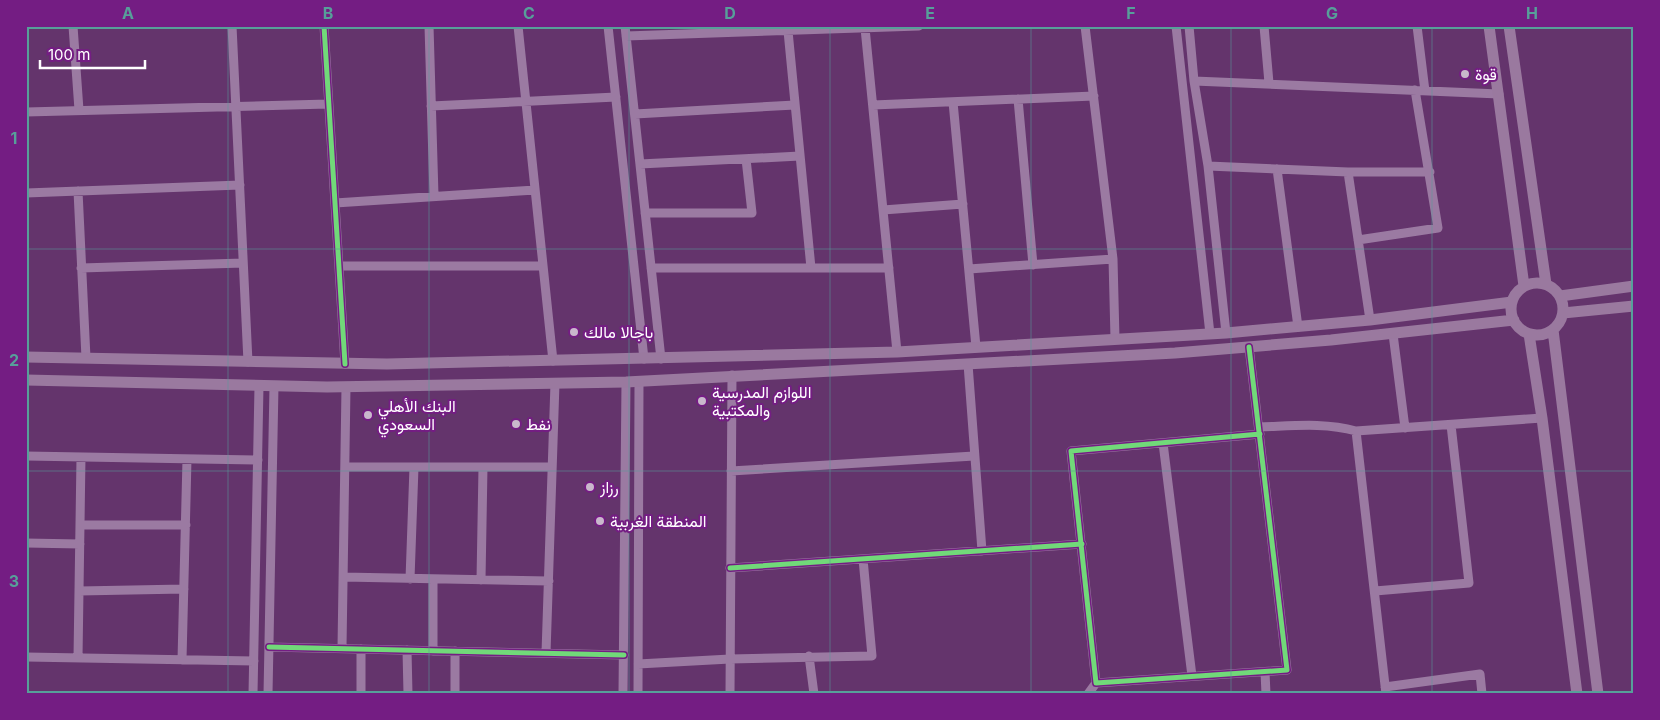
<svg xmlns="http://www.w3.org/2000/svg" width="1660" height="720" viewBox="0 0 1660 720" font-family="Inter,Vazirmatn,sans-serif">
  <rect width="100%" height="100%" fill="#64346c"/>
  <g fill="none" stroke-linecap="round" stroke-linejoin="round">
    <path stroke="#9b7aa2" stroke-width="9" d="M73 26 79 110
      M232 26 248 362
      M324 26 345 364
      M429 26 434 196
      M518 26 553 361
      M608 26 644 359
      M625 26 661 359
      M1085 26 1113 259 1115 339
      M1176 26 1210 334
      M1189 26 1194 81 1208 166 1226 333
      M1264 26 1269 83
      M1417 26 1425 91
      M865 28 897 352
      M788 31 811 268
      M626 36 919 26
      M1194 81 1499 94
      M1018 99 1033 265
      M953 102 976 347
      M873 105 1094 96
      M431 106 616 97
      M26 112 328 104
      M635 114 795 105
      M640 164 800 156
      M1208 166 1348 172H1430
      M1277 169 1298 327
      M1348 172 1370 320
      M78 191 86 358
      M26 193 240 185
      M335 203 535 190
      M883 210 963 204
      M645 213H752L746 159
      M1358 240 1438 228 1415 90
      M339 266H543
      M81 268 243 263
      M651 268H889
      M969 269 1113 259
      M1393 334 1405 428
      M1249 347 1287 670 1096 683 1071 451 1260 434
      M968 364 982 551
      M1259 427C1292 426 1324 422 1356 431L1542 418
      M1356 431 1386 694
      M1163 443 1192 676
      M26 456 258 460
      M345 467H552
      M731 471 974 456
      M80 525H186
      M26 543 80 544
      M730 568 1082 544
      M343 577 549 581
      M410 579 414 467
      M433 579V651
      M481 580 483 467
      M79 591 184 589
      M1375 591 1469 583 1451 425
      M269 647 624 655
      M342 648 346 387
      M407 650 408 694
      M455 651V694
      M546 653 555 383
      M809 656 814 694
      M26 657 254 661
      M78 658 81 457
      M182 660 187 459
      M638 664 730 659 872 656 863 559
      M1265 672 1266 694
      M1385 687 1480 674 1482 694
      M253 694 259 386
      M268 694 274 386
      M361 694V649
      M623 694 626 382
      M638 694 639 381
      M730 694 732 375
      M1088 694 1096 683"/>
    <path stroke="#9a799f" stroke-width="11" d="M1489 26 1524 286
      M1509 26 1546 284
      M1511 309a26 26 0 1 1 52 0a26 26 0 1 1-52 0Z
      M1560 296 1634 286
      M1563 313 1634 306
      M1553 330 1598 694
      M1529 334 1542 418 1577 694
      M26 357 387 364 897 352 1226 333 1370 320 1512 302
      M26 380 327 387 626 382 1175 353 1331 340 1514 320"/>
    <g stroke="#741d83" stroke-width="8">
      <path id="cycleway" d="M324 26 345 364
        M1249 347 1287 670 1096 683 1071 451 1260 434
        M730 568 1082 544
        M269 647 624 655"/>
    </g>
    <use href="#cycleway" stroke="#71d979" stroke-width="5"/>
  </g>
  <path fill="none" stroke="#579f9a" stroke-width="1" stroke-opacity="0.55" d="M228 26V694M429 26V694M629 26V694M830 26V694M1031 26V694M1231 26V694M1432 26V694M26 249H1634M26 471H1634"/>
  <g fill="#c9b8cc" stroke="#741d83" stroke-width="2">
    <circle cx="1465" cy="74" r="5"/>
    <circle cx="574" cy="332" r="5"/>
    <circle cx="702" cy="401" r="5"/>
    <circle cx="368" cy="415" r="5"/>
    <circle cx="516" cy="424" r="5"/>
    <circle cx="590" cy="487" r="5"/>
    <circle cx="600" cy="521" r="5"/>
  </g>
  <g text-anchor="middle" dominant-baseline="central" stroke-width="4" stroke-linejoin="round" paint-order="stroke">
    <g font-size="16" fill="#fff" stroke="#741d83" text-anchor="start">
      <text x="1475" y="74">قوة</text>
      <text x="584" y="332">باجالا مالك</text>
      <text x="712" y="392">اللوازم المدرسية<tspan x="712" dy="18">والمكتبية</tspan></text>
      <text x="378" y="406">البنك الأهلي<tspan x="378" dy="18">السعودي</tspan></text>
      <text x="526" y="424">نفط</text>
      <text x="600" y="487">رزاز</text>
      <text x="610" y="521">المنطقة الغربية</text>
    </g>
  </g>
  <rect width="1660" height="720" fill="none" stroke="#741d83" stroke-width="55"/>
  <path d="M40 60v8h105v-8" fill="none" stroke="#ffffff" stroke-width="2.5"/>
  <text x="48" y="60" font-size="15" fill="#ffffff" stroke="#741d83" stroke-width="4" paint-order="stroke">100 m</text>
  <rect x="28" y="28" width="1604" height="664" fill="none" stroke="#579f9a" stroke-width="2"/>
  <g font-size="16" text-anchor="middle" font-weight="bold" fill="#579f9a">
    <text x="128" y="19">A</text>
    <text x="328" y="19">B</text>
    <text x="529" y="19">C</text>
    <text x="730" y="19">D</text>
    <text x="930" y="19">E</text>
    <text x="1131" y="19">F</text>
    <text x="1332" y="19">G</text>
    <text x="1532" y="19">H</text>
    <text x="14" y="144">1</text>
    <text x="14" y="366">2</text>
    <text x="14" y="587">3</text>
  </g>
</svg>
